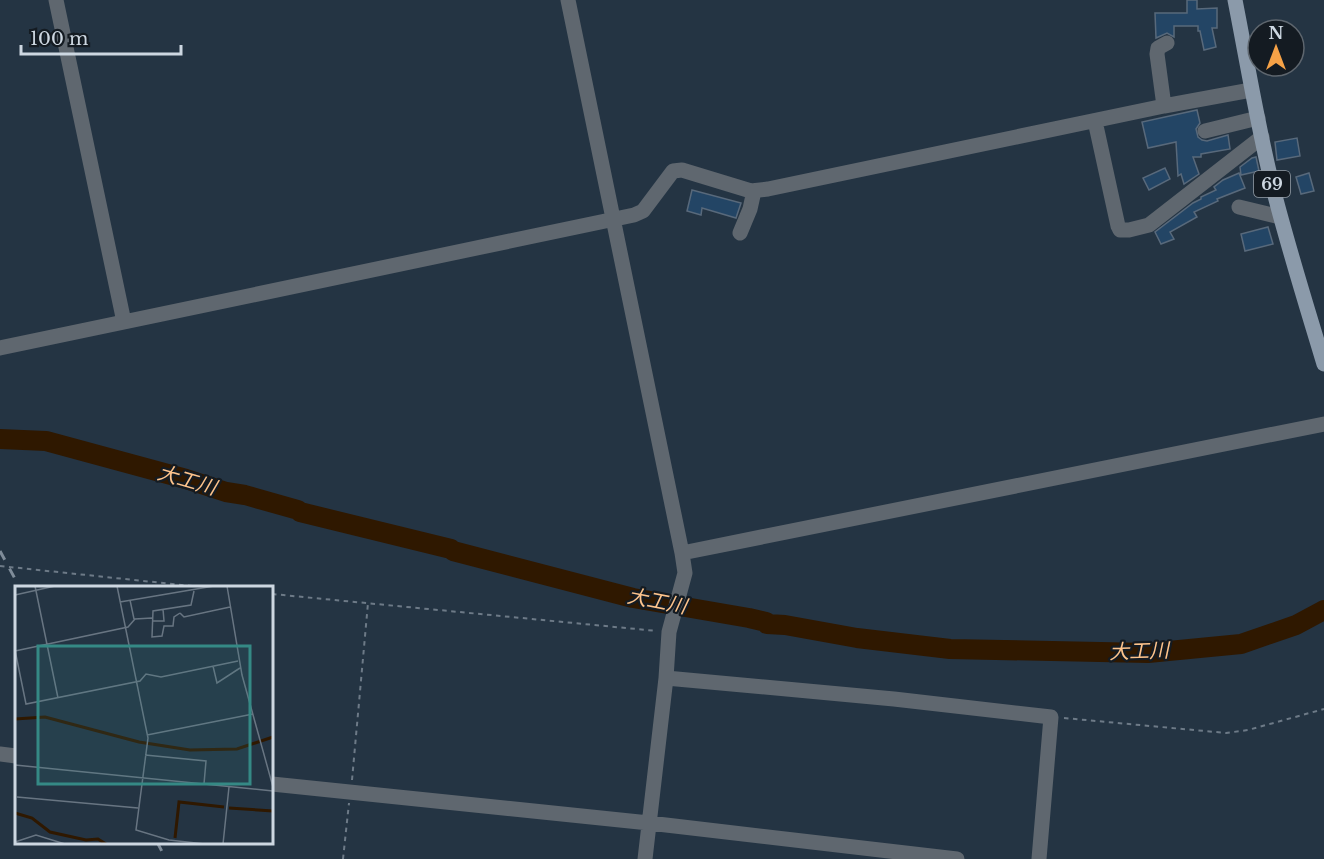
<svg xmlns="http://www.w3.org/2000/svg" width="1324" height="859" viewBox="0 0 1324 859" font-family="'Libre Baskerville','Noto Sans JP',serif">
  <rect width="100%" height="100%" fill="#243443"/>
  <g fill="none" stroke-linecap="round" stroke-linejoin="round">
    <path stroke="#2f1800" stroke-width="20" d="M0 439 46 441 186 479 226 492 245 495 298 510 300 512 451 549 453 551 633 598 749 618 766 622 767 624 785 625 857 638 950 649 1148 653 1241 644 1296 625 1324 610"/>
  </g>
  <path fill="#234565" stroke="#58697b" stroke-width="1.5" d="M1187 0H1197V9L1217 8V28H1212L1216 47 1204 50 1200 31H1198V26H1174V37L1167 33 1156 38 1155 13H1187Z
    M1197 110 1200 123 1196 129 1198 137 1202 140 1207 141 1228 135 1230 149 1201 154V157H1193L1199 174 1184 184 1181 174 1178 176 1176 142 1148 148 1142 122Z
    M1297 138 1300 156 1277 160 1275 142Z
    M1256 157 1259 171 1241 175 1240 167 1252 158Z
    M1165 168 1170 179 1149 190 1143 178Z
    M1239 173 1245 188 1217 199 1218 201 1194 212 1197 217 1170 232 1174 239 1161 244 1155 232 1193 203 1201 199V197L1216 190 1214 187 1223 180Z
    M1309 173 1314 191 1301 194 1296 177Z
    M692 190 741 203 736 218 702 208 701 215 687 211Z
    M1268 227 1273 244 1245 251 1241 234Z"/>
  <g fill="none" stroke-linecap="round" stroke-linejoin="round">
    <path stroke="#6d7a87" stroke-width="2" stroke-dasharray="4.5 4.5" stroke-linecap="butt" d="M0 566 211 588
      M272 594 657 631
      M1064 718 1226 733 1248 730 1324 709
      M352 780 368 603
      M343 859 349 803"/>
    <path stroke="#5f676f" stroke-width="15" d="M56 0 124 322
      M568 0 682 553 685 573 669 632 666 678 645 859
      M1164 106 1157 54 1158 48 1167 43
      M1095 121 1118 226 1120 230H1129L1149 225 1262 137
      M1205 131 1258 118
      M1239 207 1280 217
      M740 233 750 209 754 191
      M0 348 634 215 643 211 673 171 682 170 751 191 768 189 1164 106 1251 90
      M682 553 1324 424
      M666 678 894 699 1051 717 1039 859
      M0 754 16 756
      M272 784 649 823 957 859"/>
    <path stroke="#8b9aaa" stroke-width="15" d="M1235 0C1247 61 1257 123 1272 184 1287 244 1306 304 1324 364"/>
    <path stroke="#7f8c99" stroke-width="3" stroke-dasharray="10 10" stroke-linecap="butt" d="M0 551 20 588
      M157 842 166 859"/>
  </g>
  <g text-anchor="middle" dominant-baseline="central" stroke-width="4.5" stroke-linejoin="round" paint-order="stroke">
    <rect fill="#141b22" stroke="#969fa8" stroke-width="1.5" x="1254" y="171" width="36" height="26" rx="4.5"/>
    <g font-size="16" font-weight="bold" fill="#cdd7e1">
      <text x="1272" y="184">69</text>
    </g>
    <g font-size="20" font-style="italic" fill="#fec48c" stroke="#141b22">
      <text transform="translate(187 480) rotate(16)">大工川</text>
      <text transform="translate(657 601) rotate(11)">大工川</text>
      <text transform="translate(1139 651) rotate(-2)">大工川</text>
    </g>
  </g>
  <g transform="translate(15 586)">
    <rect width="258" height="258" fill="#243443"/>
    <path fill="none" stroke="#2f1800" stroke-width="3" d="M0 133 30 131 124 156 175 164 222 163 258 151M214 222 258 225M0 227 17 232 35 246 71 254 83 253 91 258M160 252 164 216 209 221"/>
    <path fill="none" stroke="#687582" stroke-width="1.5" d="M20 0 43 112M102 0 133 152 121 244 154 254 190 258M212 0 227 89 258 201M0 9 40 0M115 14 119 33M105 16 199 0M165 27 159 31 158 40H149L147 50 137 51 138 25 176 19 179 5M165 27 169 31 215 21M138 35H149L148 23M0 64 11 118 125 95 131 88 146 91 223 75M0 65 113 41 120 33 137 32M198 80 202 97 225 82M132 149 238 128M130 169 191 175 189 198M0 179 258 205M2 211 123 222M0 256 21 249 50 258M208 258 214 201"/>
    <path fill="#358985" fill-opacity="0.15" stroke="#358985" stroke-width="3" d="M23 60H235V198H23Z"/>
    <rect width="258" height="258" fill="none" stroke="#cdd7e1" stroke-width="3"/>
  </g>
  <g transform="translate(1276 48)"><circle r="28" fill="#141b22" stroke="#5e666e" stroke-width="1.5"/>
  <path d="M0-4.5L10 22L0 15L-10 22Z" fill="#f6a247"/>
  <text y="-9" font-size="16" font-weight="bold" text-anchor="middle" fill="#cdd7e1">N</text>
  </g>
  <path d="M21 45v9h160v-9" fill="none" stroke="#cdd7e1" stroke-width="3"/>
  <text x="30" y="45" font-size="18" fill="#cdd7e1" stroke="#141b22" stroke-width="4.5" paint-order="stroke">100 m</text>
</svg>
